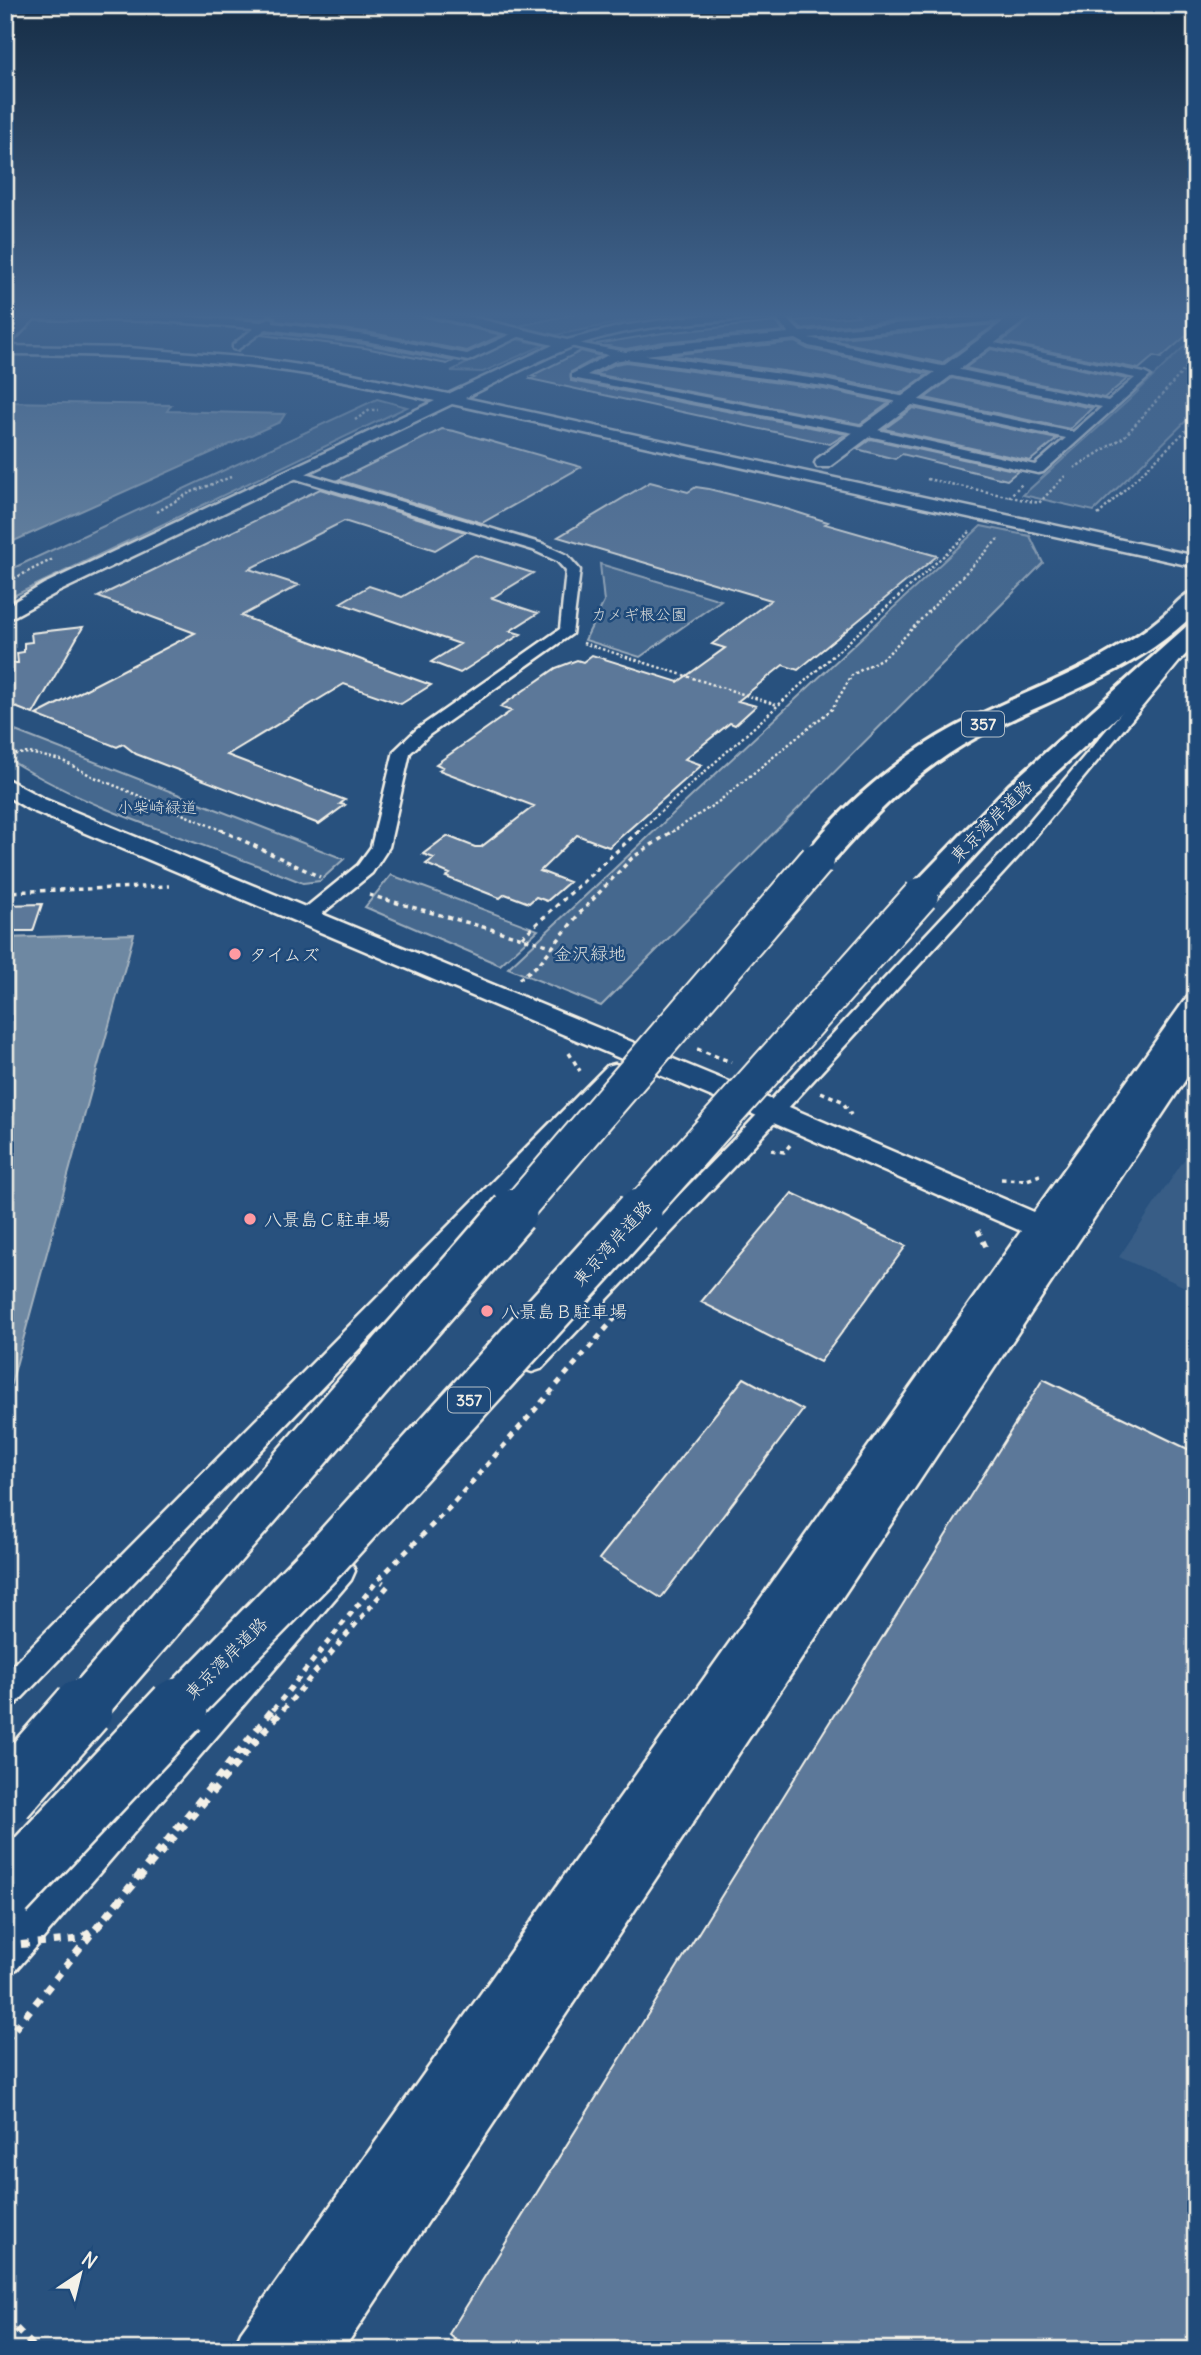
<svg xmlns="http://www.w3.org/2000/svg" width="1201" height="2355" viewBox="0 0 1201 2355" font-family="Delius,'Klee One',sans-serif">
  <rect width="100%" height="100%" fill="#28517e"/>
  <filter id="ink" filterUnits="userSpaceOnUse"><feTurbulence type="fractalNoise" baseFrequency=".0143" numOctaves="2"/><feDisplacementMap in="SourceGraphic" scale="14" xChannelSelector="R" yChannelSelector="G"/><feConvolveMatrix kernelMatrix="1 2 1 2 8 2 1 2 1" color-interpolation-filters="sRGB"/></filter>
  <g filter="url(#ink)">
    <path fill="#375d86" d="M1196 1142V1292L1119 1257Z"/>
    <path fill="#45688e" stroke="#9cacbb" stroke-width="2" d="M581 313H689L638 319 556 335 518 326Z
      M994 321 1004 325 977 342 948 335 927 349 863 336 859 333Z
      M1196 335V411L1094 511 1023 495 1129 400Z
      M515 339 544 345 483 372 451 371Z
      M377 399 407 407 5 600 7 571Z
      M981 526 1030 536 1043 563 601 1006 508 968Z
      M600 564 721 600 640 657 585 640 604 602Z
      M5 727 344 859 320 881 303 883C206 843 99 816 10 760L5 755Z
      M391 875 538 930 500 965 365 907Z"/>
    <path fill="#6e88a2" stroke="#a4b2be" stroke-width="2" d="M5 402 171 405 167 411 285 414 280 422 5 545Z
      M134 934 5 1406V938Z"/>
    <path fill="#5b7899" stroke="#f4f1e8" stroke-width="2" d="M211 313H408L502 335 467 351 366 332 276 321 275 317 270 315 261 319 211 316Z
      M856 313H989L801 329 793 321 859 316Z
      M1038 313H1196V327L1161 358 1154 356 1139 369 1001 342Z
      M776 322 784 331 663 342 626 349 596 344 663 333Z
      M996 324 942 363 827 339Z
      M267 332 366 344 453 361 447 364 365 348 262 335Z
      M795 342 808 349 928 374 901 393 825 377 667 355Z
      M991 349 1127 379 1104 398 965 368Z
      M581 351 601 356 571 372V381L846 434 830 444 530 379 535 377 531 376Z
      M626 362 824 389 889 403 860 424 595 374 615 364Z
      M952 378 1092 408 1070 429 925 398Z
      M913 408 1057 439 1030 461 884 429Z
      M442 429 454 431 581 467 482 523 338 480Z
      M871 439 1018 471 1007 480 902 454 895 459 857 449Z
      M650 482 688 492 696 487 709 489 777 506 828 522 825 524 937 556 798 670 783 665 738 701 756 706 735 725 730 723 685 759 702 765 609 847 577 835 540 871 569 882 547 901 536 897 529 903 505 894 500 898 446 877 450 874 426 864 434 858 423 854 447 836 475 847H481L534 806 439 770 443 767 436 764 511 711 500 707 556 668 577 660 583 662 592 655 678 682 725 648 712 644 771 600 558 537Z
      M320 489 465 532 435 550 344 521 249 569 299 585 241 616 431 685 401 704 344 684 227 755 345 800 340 804 345 805 319 824 136 754 123 744 117 747 36 715 195 633 98 597Z
      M475 555 533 573 492 598 538 613 510 631 521 634 460 673 431 662 460 644 340 603 369 586 402 597Z
      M83 627 33 714 5 703V673L12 672V663H18L17 653 24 652V643L32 642 31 633Z
      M42 904 33 931H5V905Z
      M792 1193 906 1246 820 1362 701 1302Z
      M744 1378 803 1410 661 1598 599 1559Z
      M1043 1379 1196 1453V2350H467L449 2334Z"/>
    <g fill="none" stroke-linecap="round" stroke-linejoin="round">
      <g stroke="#f4f1e8" stroke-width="5">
        <path id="minor" d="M771 313H781L800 332 1022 313 1025 316 1020 319 809 338 1108 401 1135 378 980 344 985 341 1144 373 1150 376 1043 472 1038 473 864 435 572 378V374L608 355 562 344 567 341 626 352 663 345 789 333ZM796 339 809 346 1102 407 1073 432 824 380 645 355ZM626 359 824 386 1066 438 1035 465 864 427 587 375 614 361Z
          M29 314 160 315 262 322 269 318 273 319V323L366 335 467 354 518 331 527 333 468 361 366 341 266 329 237 350 233 349V345L254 328 160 321 25 319 24 317Z
          M295 470 543 544 567 555 580 570 572 634 429 735 410 753 389 847 372 873 313 921 306 923 296 917 299 913 358 865 371 847 394 751 417 729 560 629 566 571 557 561 533 550 290 477 289 474Z
          M1178 649 1183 651 1186 654 1183 657 1019 856 754 1145 541 1369 532 1372 523 1369 519 1362 523 1355 738 1135 1007 848 1173 651Z
          M615 1064 623 1066 626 1071 623 1076 16 1704 5 1708V1673L607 1066Z
          M341 1559 351 1562 355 1571 351 1580 17 1969 5 1974V1931L331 1562Z"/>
      </g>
      <g stroke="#f4f1e8" stroke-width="5">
        <path id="tertiary" d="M25 313H40L10 344 5 345V333Z
          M430 313H455L567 340 622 326 678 318 729 313H798L791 317C719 322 640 321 572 347 536 361 500 381 465 398L1196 556V567L452 404 58 592 5 621V607L44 584 435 401C388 390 341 379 293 372 198 358 102 354 5 354V346L129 348 252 358 334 370 448 394 553 345 432 316Z
          M1015 313H1035L829 467H817L815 463 817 459Z
          M5 778 44 799 782 1104 1034 1212 1187 997 1196 995V1023L1186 1037 1196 1034V1064L343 2350H233L241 2332 1021 1231 762 1118 28 809 5 795Z"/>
      </g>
      <g stroke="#f4f1e8" stroke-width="6">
        <path id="trunk" d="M1196 591V612C1135 674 1050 697 975 738 917 770 871 817 828 867L817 869 806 867 802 860C837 808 902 755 957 726 1007 699 1062 681 1110 652 1129 641 1147 630 1163 616 1174 607 1182 594 1196 591Z
          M1196 623V645L1029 797 932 902 921 905 910 902 905 895 910 888 1009 785 1187 626Z"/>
      </g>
      <path stroke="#f4f1e8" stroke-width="2.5" stroke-dasharray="2.5 2.5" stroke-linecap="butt" d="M355 420 370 410H378
        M1074 468 1124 437 1196 357
        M927 479 1039 503 1065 476
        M1009 497 1022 484
        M157 512 189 493 231 477
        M1098 515 1196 421
        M5 583 53 559
        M583 643 777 705
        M5 755 29 753 61 760 92 776 225 832
        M638 832 971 531
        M672 832 718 802 832 709 852 675 886 656 998 539"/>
      <path stroke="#f4f1e8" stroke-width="3.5" stroke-dasharray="4.5 4.5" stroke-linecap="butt" d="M221 830 320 877
        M5 892 169 886
        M369 895 551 946
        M522 937 640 830
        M519 979 539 964 578 915 632 858 674 830
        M697 1049 731 1062
        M569 1053 580 1071
        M821 1092 842 1101 851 1115
        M771 1150 784 1152 790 1145
        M1001 1179 1027 1180 1040 1175"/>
      <path stroke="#f4f1e8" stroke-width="5" stroke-dasharray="6 6" stroke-linecap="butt" d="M978 1230 988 1251
        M273 1710 378 1580 451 1506 616 1317"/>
      <path stroke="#f4f1e8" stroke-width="7" stroke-dasharray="8 8" stroke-linecap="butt" d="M5 2041 274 1708
        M5 2317 37 2350
        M212 2350 218 2341"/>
      <use href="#minor" fill="#1f4a7a" fill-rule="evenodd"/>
      <use href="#tertiary" fill="#1f4a7a" fill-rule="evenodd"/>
      <use href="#trunk" fill="#1f4a7a" fill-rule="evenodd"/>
      <g stroke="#f4f1e8" stroke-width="38" stroke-linecap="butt">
        <path id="trunk-bridge-far2" d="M513 1214 817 860
          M637 1214 921 895"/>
      </g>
      <g stroke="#f4f1e8" stroke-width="50" stroke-linecap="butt">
        <path id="trunk-bridge-far1" d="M82 1710 514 1212
          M176 1710 328 1555 639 1212"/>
      </g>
      <g stroke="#f4f1e8" stroke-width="64" stroke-linecap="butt">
        <path id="trunk-bridge" d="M5 1797 83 1708
          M5 1892 178 1708"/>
      </g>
      <path stroke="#f4f1e8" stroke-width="5" stroke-dasharray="6 6" stroke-linecap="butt" d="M283 1710 388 1586 382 1582"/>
      <path stroke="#f4f1e8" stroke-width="7" stroke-dasharray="8 8" stroke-linecap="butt" d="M5 1946 79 1939 97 1928 284 1708"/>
      <use href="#trunk-bridge-far2" stroke="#1f4a7a" stroke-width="34"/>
      <use href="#trunk-bridge-far1" stroke="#1f4a7a" stroke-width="45"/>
      <use href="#trunk-bridge" stroke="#1f4a7a" stroke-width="59"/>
    </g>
  </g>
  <linearGradient id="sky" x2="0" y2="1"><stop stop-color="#162d45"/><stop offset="0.49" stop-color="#42658f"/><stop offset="1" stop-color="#42658f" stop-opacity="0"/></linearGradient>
  <rect width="1201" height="643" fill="url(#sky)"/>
  <g fill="#ff9aa2" stroke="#1f4a7a" stroke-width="2.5">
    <circle cx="235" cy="954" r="7"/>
    <circle cx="250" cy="1219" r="7"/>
    <circle cx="487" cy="1311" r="7"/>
  </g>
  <g text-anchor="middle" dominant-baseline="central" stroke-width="5" stroke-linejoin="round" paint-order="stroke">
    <g font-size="16" fill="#dadcda" stroke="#1f4a7a">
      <text x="639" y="614">カメギ根公園</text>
      <text x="157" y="807">小柴崎緑道</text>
    </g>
    <g fill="#1f4a7a" stroke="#b4bfc7" stroke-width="2">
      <rect x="962" y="711.5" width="42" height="25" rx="5"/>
      <rect x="448" y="1387.5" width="42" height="25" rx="5"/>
    </g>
    <g font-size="16" font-weight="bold" fill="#f4f1e8">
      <text x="983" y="724">357</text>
      <text x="469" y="1400">357</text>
    </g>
    <g font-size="18" fill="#f4f1e8" stroke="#1f4a7a">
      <text transform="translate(991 821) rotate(-45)">東京湾岸道路</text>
      <text transform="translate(612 1243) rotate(-48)">東京湾岸道路</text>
      <text transform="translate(226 1658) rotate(-45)">東京湾岸道路</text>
    </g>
    <g font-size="18" fill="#dadcda" stroke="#1f4a7a">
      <text x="590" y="953">金沢緑地</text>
    </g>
    <g font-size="18" fill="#f4f1e8" stroke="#1f4a7a" text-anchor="start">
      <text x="249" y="954">タイムズ</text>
      <text x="264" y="1219">八景島Ｃ駐車場</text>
      <text x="501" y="1311">八景島Ｂ駐車場</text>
    </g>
  </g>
  <rect width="1201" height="2355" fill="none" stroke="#1f4a7a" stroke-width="28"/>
  <rect x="14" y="14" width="1173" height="2327" fill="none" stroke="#f4f1e8" stroke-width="2.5" filter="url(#ink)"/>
  <g transform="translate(80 2274) rotate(35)" stroke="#1f4a7a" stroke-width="5" paint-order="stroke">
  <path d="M0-5L12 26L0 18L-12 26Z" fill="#f4f1e8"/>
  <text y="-10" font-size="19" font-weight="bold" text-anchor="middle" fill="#f4f1e8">N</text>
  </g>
</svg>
